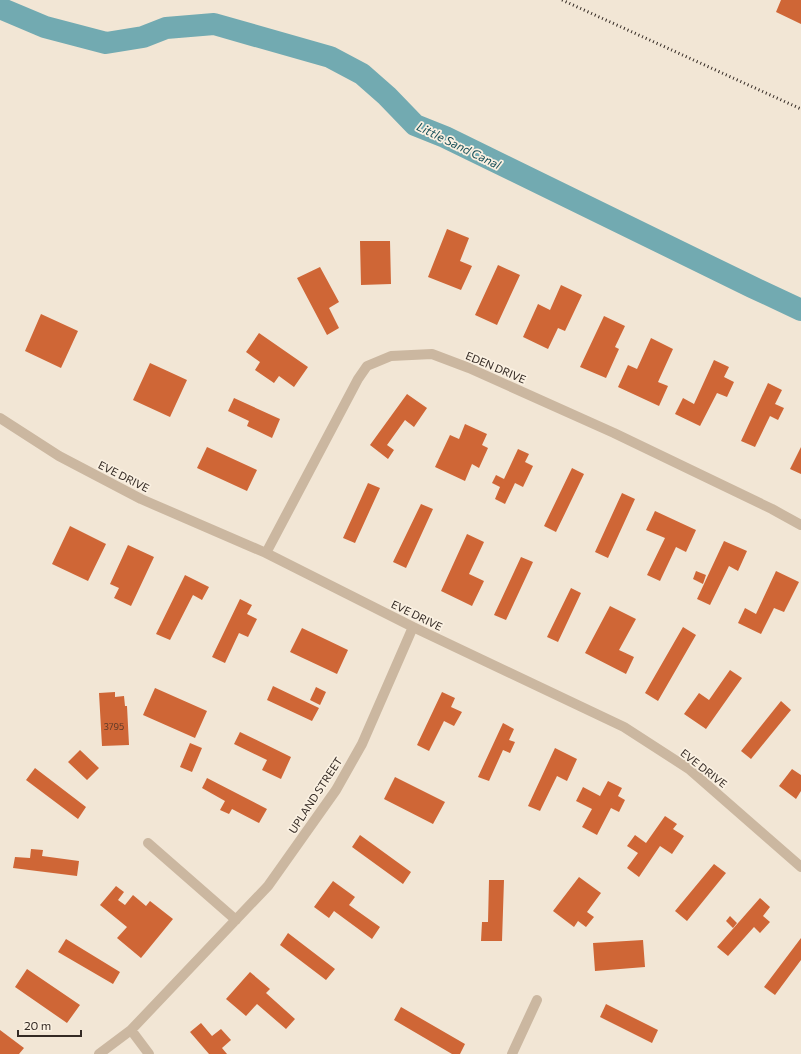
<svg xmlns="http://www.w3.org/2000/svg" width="801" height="1054" viewBox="0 0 801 1054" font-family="Commissioner,sans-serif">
  <rect width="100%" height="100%" fill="#f2e6d5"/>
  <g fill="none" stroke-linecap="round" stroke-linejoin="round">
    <path stroke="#72aab1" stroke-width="22" d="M0 8 45 27 106 43 143 37 166 28 214 24 330 57 362 74 387 96 415 125 445 137 752 287 801 310"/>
  </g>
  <path fill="#cf6636" d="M781 0H801V24L776 12Z
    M447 229 469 238 460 261 472 266 461 290 428 277Z
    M360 241H390L391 284 361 285Z
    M498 265 520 275 497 325 475 315Z
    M320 267 339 302 329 308 339 328 327 335 297 278Z
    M561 285 582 295 565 331 558 328 548 349 523 337 538 304 550 310Z
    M41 314 78 331 61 368 25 351Z
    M604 316 625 326 615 347 619 349 606 378 580 367Z
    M259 333 308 367 294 387 279 376 274 383 255 370 260 362 246 352Z
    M651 338 673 349 658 382 668 386 659 406 618 387 628 365 637 369Z
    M714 360 729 367 724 377 734 382 727 397 717 393 700 426 675 414 683 398 694 404Z
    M150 363 187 380 170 417 133 400Z
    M768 383 782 390 775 404 784 408 778 420 770 416 755 447 741 441Z
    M407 394 427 408 414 427 405 420 387 445 394 450 388 459 370 445Z
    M234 398 280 419 272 438 247 426 249 421 228 411Z
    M465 424 487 434 482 445 488 448 479 468 472 464 465 481 435 467 450 435 459 439Z
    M207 447 257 470 247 491 197 468Z
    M801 447V474L790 469Z
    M518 449 529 454 525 462 533 466 523 487 515 483 505 504 495 499 500 487 492 483 496 475 504 479Z
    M572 468 584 474 556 532 544 526Z
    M368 483 380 488 355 543 343 538Z
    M622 493 635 499 608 558 595 552Z
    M421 504 433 509 406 568 393 562Z
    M655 511 696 530 686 552 676 547 660 581 647 575 665 538 646 530Z
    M70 526 106 544 88 581 52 564Z
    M467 534 484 542 469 574 484 581 472 606 441 591Z
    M724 541 747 551 738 571 729 566 710 605 697 599Z
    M128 545 154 557 131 606 114 598 119 588 110 584Z
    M521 557 533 562 506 620 494 615Z
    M696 571 706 575 703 584 693 579Z
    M776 571 799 582 784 612 774 608 761 634 738 623 745 608 756 614Z
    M185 575 209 587 202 600 193 595 170 640 156 634Z
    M571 588 581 593 558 642 547 637Z
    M240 599 252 605 247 614 257 619 248 637 239 633 225 663 212 657Z
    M610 606 636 619 619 650 634 657 626 674 585 653Z
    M683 627 696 635 658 701 645 693Z
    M302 628 348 650 337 674 290 652Z
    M730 670 742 678 706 729 684 714 699 693 709 700Z
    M273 686 319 708 312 721 267 700Z
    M316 687 326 692 320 705 310 700Z
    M155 688 207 711 195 738 143 715Z
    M115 692V697L124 696 125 706H127L129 745 102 746 99 693Z
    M442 692 455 698 451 707 462 712 454 726 444 721 429 751 417 745Z
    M781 701 791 710 751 759 741 751Z
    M503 723 514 729 509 740 515 742 510 753 503 750 489 781 478 777Z
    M240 732 291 757 281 779 262 770 267 760 234 744Z
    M190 743 202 748 192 772 180 767Z
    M555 748 577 759 567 781 557 776 540 811 528 806Z
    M80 750 99 768 87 780 68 762Z
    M35 768 86 807 78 819 26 780Z
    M792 769 801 775V791L796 799 779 786Z
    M395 777 445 802 433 824 384 799Z
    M207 778 267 809 259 823 232 809 229 814 220 810 225 801 202 788Z
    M608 781 622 788 618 796 625 800 619 812 611 808 597 835 582 827 592 809 576 801 583 787 600 796Z
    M665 816 677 824 673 829 684 836 672 854 660 846 639 877 627 868 638 853 627 846 635 835 646 843Z
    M360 835 411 872 403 884 352 847Z
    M31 849 43 850 42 856 79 861 77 876 13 868 15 857 30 858Z
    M714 864 726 873 687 921 675 911Z
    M579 877 601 893 587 912 594 917 586 927 578 921 574 927 553 911Z
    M489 880H504L502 941H481L482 922H488Z
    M333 881 355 897 349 905 380 927 372 939 334 911 329 918 314 907Z
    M116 886 124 892 118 900 125 905 133 895 146 906 150 901 173 919 141 958 117 938 127 927 100 905Z
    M760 898 770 907 763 916 770 922 760 933 754 927 728 956 717 947Z
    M730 916 737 923 733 928 726 921Z
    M288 933 335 969 326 980 280 945Z
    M801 938V960L775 995 764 987Z
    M66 939 120 972 113 984 58 952Z
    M643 940 645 967 595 971 593 943Z
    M27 969 80 1005 67 1023 15 987Z
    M250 972 270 989 266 993 295 1019 286 1029 257 1004 246 1016 226 999Z
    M606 1004 658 1030 652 1043 600 1017Z
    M401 1007 465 1044 460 1054H452L394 1020Z
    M201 1023 212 1036 221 1029 231 1040 222 1048 227 1054H209L190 1032Z
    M0 1030 24 1048 19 1054H0Z"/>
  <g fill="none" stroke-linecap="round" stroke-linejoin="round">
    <path stroke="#cbb7a0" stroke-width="10" d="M0 418 59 456 141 499 266 553 413 627 624 727 689 769 801 867
      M266 553 358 379 367 366 391 356 432 354 469 368 614 433 772 509 801 525
      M148 843 236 920
      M131 1030 149 1054
      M99 1054 131 1030 268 886 336 790 362 744 413 627
      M512 1054 537 1000"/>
    <path stroke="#342a24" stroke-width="3" stroke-dasharray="1 3" stroke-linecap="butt" d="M562 0 801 109"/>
  </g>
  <g text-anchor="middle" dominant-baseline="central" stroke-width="3.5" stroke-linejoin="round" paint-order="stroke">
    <g font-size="9" fill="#5b3928">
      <text x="114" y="726">3795</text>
    </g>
    <g font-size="11" fill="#342a24" stroke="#faf0e1">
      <text transform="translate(496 367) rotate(23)">EDEN DRIVE</text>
      <text transform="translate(124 476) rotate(27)">EVE DRIVE</text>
      <text transform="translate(417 615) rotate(26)">EVE DRIVE</text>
      <text transform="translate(704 768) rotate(38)">EVE DRIVE</text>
      <text transform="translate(315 795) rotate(-57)">UPLAND STREET</text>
    </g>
    <g font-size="12" font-style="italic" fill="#174f58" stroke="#faf0e1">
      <text transform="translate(459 145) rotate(26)">Little Sand Canal</text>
    </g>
  </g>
  <path d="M18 1030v6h63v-6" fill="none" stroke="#342a24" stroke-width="2"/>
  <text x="24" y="1030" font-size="12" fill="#342a24" stroke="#faf0e1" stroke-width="3" paint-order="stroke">20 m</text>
</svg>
